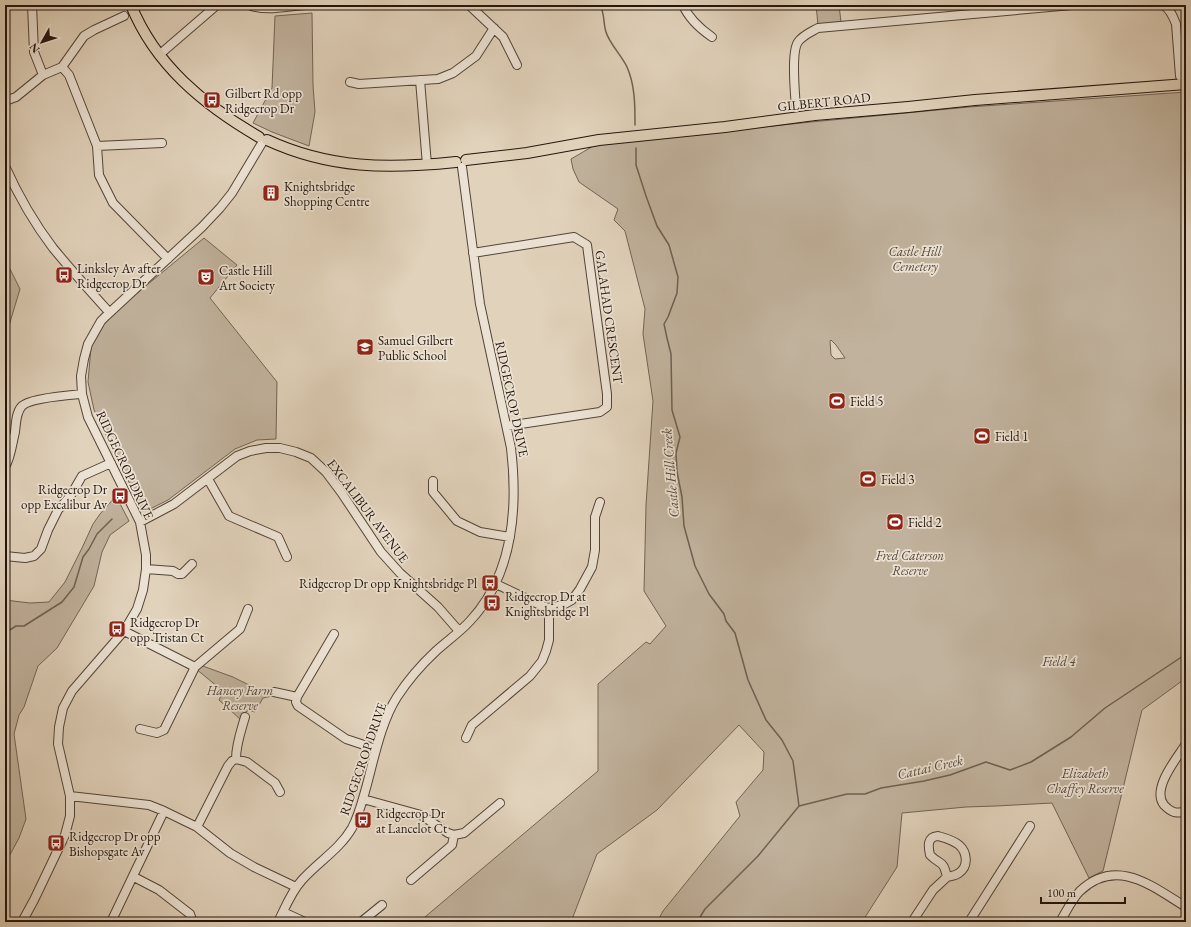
<svg xmlns="http://www.w3.org/2000/svg" width="1191" height="927" viewBox="0 0 1191 927" font-family="'EB Garamond',serif">
  <rect width="100%" height="100%" fill="#e1d2bb"/>
  <filter id="stains"><feTurbulence type="fractalNoise" baseFrequency=".005" numOctaves="4"/><feColorMatrix values="0 0 0 0 .2 0 0 0 0 .09 0 0 0 0 .02 0 0 0 .5 -.17"/></filter>
  <radialGradient id="worn" r=".72"><stop offset=".6" stop-color="#630" stop-opacity="0"/><stop offset="1" stop-color="#630" stop-opacity=".3"/></radialGradient>
  <path fill="#c1b29d" stroke="#726454" fill-rule="evenodd" d="M816 5H839L841 22 818 25Z
    M312 13 313 85 315 112 309 146 272 132 253 123 272 88 275 16Z
    M1186 92V678L1142 710 1103 871 1089 878 1052 803 996 806 966 807 902 813 897 867 862 922H657L663 911 740 816 736 802 763 770 764 752 739 725 657 810 597 854 571 922H419L598 771V684L646 642 650 644 666 626 644 591 646 505 653 401 643 334 645 309 625 231 614 220 618 209 579 182 573 169 571 159 595 145 811 122 969 107ZM831 340 836 345 845 358 835 359 831 355 830 341Z
    M204 238 237 265 210 298 277 382 276 439 257 440 235 449 168 500 148 510 141 507 94 410 88 382 91 347 108 317Z
    M5 259 20 289 5 339Z
    M116 496 129 521 110 535 102 552 94 586 57 648 38 666 24 707 19 715 14 734 26 819 19 838 5 864V600L30 603 49 602 65 582 82 548 93 524 100 514Z
    M200 665 233 677 259 690H270L272 696 263 698 255 712 249 710 246 712 242 713 240 719 219 700 223 691 196 669Z"/>
  <g fill="none" stroke-linecap="round" stroke-linejoin="round">
    <path stroke="#6e6052" stroke-width="1.5" d="M600 5C605 14 603 23 606 32 609 43 622 56 627 67 635 85 635 105 635 125
      M636 148V165L646 196 657 226 669 245 678 277 677 293 668 317 664 324 667 338 671 354 672 410 680 437 676 453 677 472 682 497 684 526 695 566 709 594 724 614 726 621 735 633 748 680 766 720 782 740 793 761 799 806
      M5 633 16 626H24L62 602 74 587 83 557 89 549 97 534 112 519
      M697 922 705 909 758 856 799 806 847 794H865L881 788 924 781 950 775 986 762 1010 770 1031 762 1071 737 1105 708 1186 654"/>
    <g stroke="#524438" stroke-width="10">
      <path id="minor" d="M32 5 34 52 43 75
        M249 5C267 12 287 6 305 5
        M469 5 503 37 517 65
        M683 5C689 19 699 28 712 37
        M1163 5C1170 9 1173 16 1176 24L1180 76
        M159 55 217 5
        M62 67 84 36 94 30 124 16
        M420 80 427 165
        M350 82 359 84 438 79 453 73 476 56 494 28
        M5 101 16 97 43 75 62 67 69 75 97 146 99 175 113 203 168 259
        M796 108C795 94 791 52 798 42 803 35 811 32 818 28L1072 5
        M97 146 162 143
        M5 166C18 195 34 223 53 248 71 270 90 291 109 312
        M473 253 574 237 587 245 607 394V407L600 412 507 426
        M5 467C11 457 12 444 15 432 16 423 16 412 22 406 30 398 70 395 82 394
        M208 479 229 516 278 537 287 557
        M433 481V492L457 521 480 532 510 537
        M140 522 174 504 237 456 250 451 266 448H280L296 452 311 458 326 472 341 492 381 552 400 573 438 607 459 631
        M5 556 25 558 34 556 41 549 48 530 58 510 71 495 82 476 111 463
        M146 569 173 571 178 574H182L192 564
        M496 584 540 605 549 608 563 605 572 600 580 589 592 567 595 550V517L600 502
        M124 631 195 667
        M334 634 297 697 296 702 298 706 346 739 376 749
        M274 692 297 697
        M140 729 157 733 164 730 195 667 240 629 248 609
        M466 738 472 725 530 676 542 661 546 651 549 640V608
        M1186 744C1177 758 1151 789 1164 805 1166 807 1170 811 1174 812 1177 813 1182 812 1186 812
        M236 759C236 744 241 731 245 717
        M70 796 149 805 164 811 197 827 230 853 254 867 296 887
        M363 799 421 815 448 833 454 835
        M197 827 228 766 232 761 236 759 247 762 275 783 280 792
        M938 836C945 838 953 840 959 845 967 852 969 866 959 873 955 876 951 876 947 877 943 859 941 866 930 855 928 846 927 837 938 836Z
        M134 877 159 890 190 914 192 920V922
        M411 880 452 845 454 835 464 833 500 803
        M283 912 305 922
        M22 922 34 900 65 835 70 816V796L58 744 59 727 63 708 72 691 124 631 137 609 143 590 146 569V555L140 522 88 417 82 394 81 376 84 359 88 344 101 321 106 316 202 227 220 208 232 193 262 143
        M111 922 164 811
        M278 922C285 908 291 892 302 880 318 862 340 849 352 828 359 815 362 802 366 788 374 759 381 722 397 697 408 680 421 665 436 651 447 641 460 632 470 621 513 575 518 508 511 448L480 304 462 167
        M361 922 382 905
        M912 922 933 890 947 877
        M969 922 1030 826
        M1060 922C1066 912 1072 899 1080 891 1117 856 1153 887 1186 907"/>
    </g>
    <g stroke="#23150c" stroke-width="12">
      <path id="major" d="M131 5C155 65 204 105 259 137
        M267 140C330 169 388 169 456 162
        M466 160 527 153 599 140 725 127 815 115 908 107 975 100 1186 84"/>
    </g>
    <use href="#minor" stroke="#ece2d3" stroke-width="8"/>
    <use href="#major" stroke="#e1d2bb" stroke-width="10"/>
  </g>
  <defs>
    <g id="bus-square" transform="scale(0.9)"><rect x="-9" y="-9" width="18" height="18" rx="4" fill="#8f2418" stroke="#ece2d3"/><path d="M-5-6H5V4H4V6H2V4H-2V6H-4V4H-5ZM-3.5-4V0h7V-4ZM-3.5 1.2v1.5H-2V1.2ZM2 1.2v1.5H3.5V1.2Z" fill="#fff"/></g>
    <g id="building-square" transform="scale(0.9)"><rect x="-9" y="-9" width="18" height="18" rx="4" fill="#8f2418" stroke="#ece2d3"/><path d="M-4-6H4V6H1V3H-1V6H-4ZM-2.5-4.3h1.7v1.8h-1.7ZM.8-4.3h1.7v1.8H.8ZM-2.5-1h1.7V.8h-1.7ZM.8-1h1.7V.8H.8Z" fill="#fff"/></g>
    <g id="theatre-square" transform="scale(0.9)"><rect x="-9" y="-9" width="18" height="18" rx="4" fill="#8f2418" stroke="#ece2d3"/><path d="M-5-5.5Q0-4 5-5.5V0Q5 5 0 6Q-5 5-5 0ZM-3.3-2.5H-1v1.5H-3.3ZM1-2.5H3.3v1.5H1ZM-2.8 1Q0 5.5 2.8 1Z" fill="#fff"/></g>
    <g id="school-square" transform="scale(0.9)"><rect x="-9" y="-9" width="18" height="18" rx="4" fill="#8f2418" stroke="#ece2d3"/><path d="M0-5L7-2L0 1L-7-2ZM-4 1L0 2.5L4 1V4Q0 6-4 4Z" fill="#fff"/></g>
    <g id="stadium-square" transform="scale(0.9)"><rect x="-9" y="-9" width="18" height="18" rx="4" fill="#8f2418" stroke="#ece2d3"/><path d="M0-5a6.5 5 0 1 0 0 10a6.5 5 0 1 0 0-10ZM-3.5-1.8h7v3.6h-7Z" fill="#fff"/></g>
  </defs>
  <g fill-rule="evenodd">
    <use href="#bus-square" x="212" y="100"/>
    <use href="#building-square" x="271" y="193"/>
    <use href="#bus-square" x="64" y="275"/>
    <use href="#theatre-square" x="206" y="277"/>
    <use href="#school-square" x="365" y="347"/>
    <use href="#stadium-square" x="837" y="401"/>
    <use href="#stadium-square" x="982" y="436"/>
    <use href="#stadium-square" x="868" y="479"/>
    <use href="#bus-square" x="120" y="496"/>
    <use href="#stadium-square" x="895" y="522"/>
    <use href="#bus-square" x="490" y="583"/>
    <use href="#bus-square" x="492" y="603"/>
    <use href="#bus-square" x="117" y="629"/>
    <use href="#bus-square" x="363" y="820"/>
    <use href="#bus-square" x="56" y="843"/>
  </g>
  <g text-anchor="middle" dominant-baseline="central" stroke-width="3.5" stroke-linejoin="round" paint-order="stroke">
    <g font-size="13" fill="#23150c" stroke="#ece2d3" text-anchor="start">
      <text x="225" y="93">Gilbert Rd opp<tspan x="225" dy="15">Ridgecrop Dr</tspan></text>
      <text x="284" y="186">Knightsbridge<tspan x="284" dy="15">Shopping Centre</tspan></text>
      <text x="77" y="268">Linksley Av after<tspan x="77" dy="15">Ridgecrop Dr</tspan></text>
      <text x="219" y="270">Castle Hill<tspan x="219" dy="15">Art Society</tspan></text>
      <text x="378" y="340">Samuel Gilbert<tspan x="378" dy="15">Public School</tspan></text>
      <text x="850" y="401">Field 5</text>
      <text x="995" y="436">Field 1</text>
      <text x="881" y="479">Field 3</text>
      <text x="107" y="489" text-anchor="end">Ridgecrop Dr<tspan x="107" dy="15">opp Excalibur Av</tspan></text>
      <text x="908" y="522">Field 2</text>
      <text x="477" y="583" text-anchor="end">Ridgecrop Dr opp Knightsbridge Pl</text>
      <text x="505" y="596">Ridgecrop Dr at<tspan x="505" dy="15">Knightsbridge Pl</tspan></text>
      <text x="130" y="622">Ridgecrop Dr<tspan x="130" dy="15">opp Tristan Ct</tspan></text>
      <text x="376" y="813">Ridgecrop Dr<tspan x="376" dy="15">at Lancelot Ct</tspan></text>
      <text x="69" y="836">Ridgecrop Dr opp<tspan x="69" dy="15">Bishopsgate Av</tspan></text>
    </g>
    <g font-size="13" fill="#23150c" stroke="#ece2d3">
      <text transform="translate(824 102) rotate(-6)">GILBERT ROAD</text>
      <text transform="translate(609 317) rotate(82)">GALAHAD CRESCENT</text>
      <text transform="translate(512 399) rotate(78)">RIDGECROP DRIVE</text>
      <text transform="translate(125 465) rotate(65)">RIDGECROP DRIVE</text>
      <text transform="translate(368 511) rotate(53)">EXCALIBUR AVENUE</text>
      <text transform="translate(363 759) rotate(-71)">RIDGECROP DRIVE</text>
    </g>
    <g font-size="13" font-style="italic" fill="#524438" stroke="#ece2d3">
      <text x="915" y="251">Castle Hill<tspan x="915" dy="15">Cemetery</tspan></text>
      <text x="910" y="555">Fred Caterson<tspan x="910" dy="15">Reserve</tspan></text>
      <text x="1059" y="661">Field 4</text>
      <text x="240" y="690">Hancey Farm<tspan x="240" dy="15">Reserve</tspan></text>
      <text x="1085" y="773">Elizabeth<tspan x="1085" dy="15">Chaffey Reserve</tspan></text>
    </g>
    <g font-size="14" font-style="italic" fill="#55473a" stroke="#ece2d3">
      <text transform="translate(670 473) rotate(-95)">Castle Hill Creek</text>
      <text transform="translate(930 767) rotate(-13)">Cattai Creek</text>
    </g>
  </g>
  <rect width="1191" height="927" fill="none" stroke="#e1d2bb" stroke-width="20"/>
  <rect x="6" y="6" width="1179" height="915" fill="none" stroke="#23150c" stroke-width="2"/>
  <rect x="10" y="10" width="1171" height="907" fill="none" stroke="#23150c"/>
  <g transform="translate(42 42) rotate(231)" stroke="#ece2d3" stroke-width="3" paint-order="stroke">
  <path d="M0-3L7 15L0 10L-7 15Z" fill="#23150c"/>
  <text y="-6" font-size="11" font-weight="bold" text-anchor="middle" fill="#23150c">N</text>
  </g>
  <path d="M1041 897v6h84v-6" fill="none" stroke="#23150c" stroke-width="2"/>
  <text x="1047" y="897" font-size="12" fill="#23150c" stroke="#ece2d3" stroke-width="3" paint-order="stroke">100 m</text>
  <rect width="100%" height="100%" filter="url(#stains)"/>
  <rect width="100%" height="100%" fill="url(#worn)"/>
</svg>
